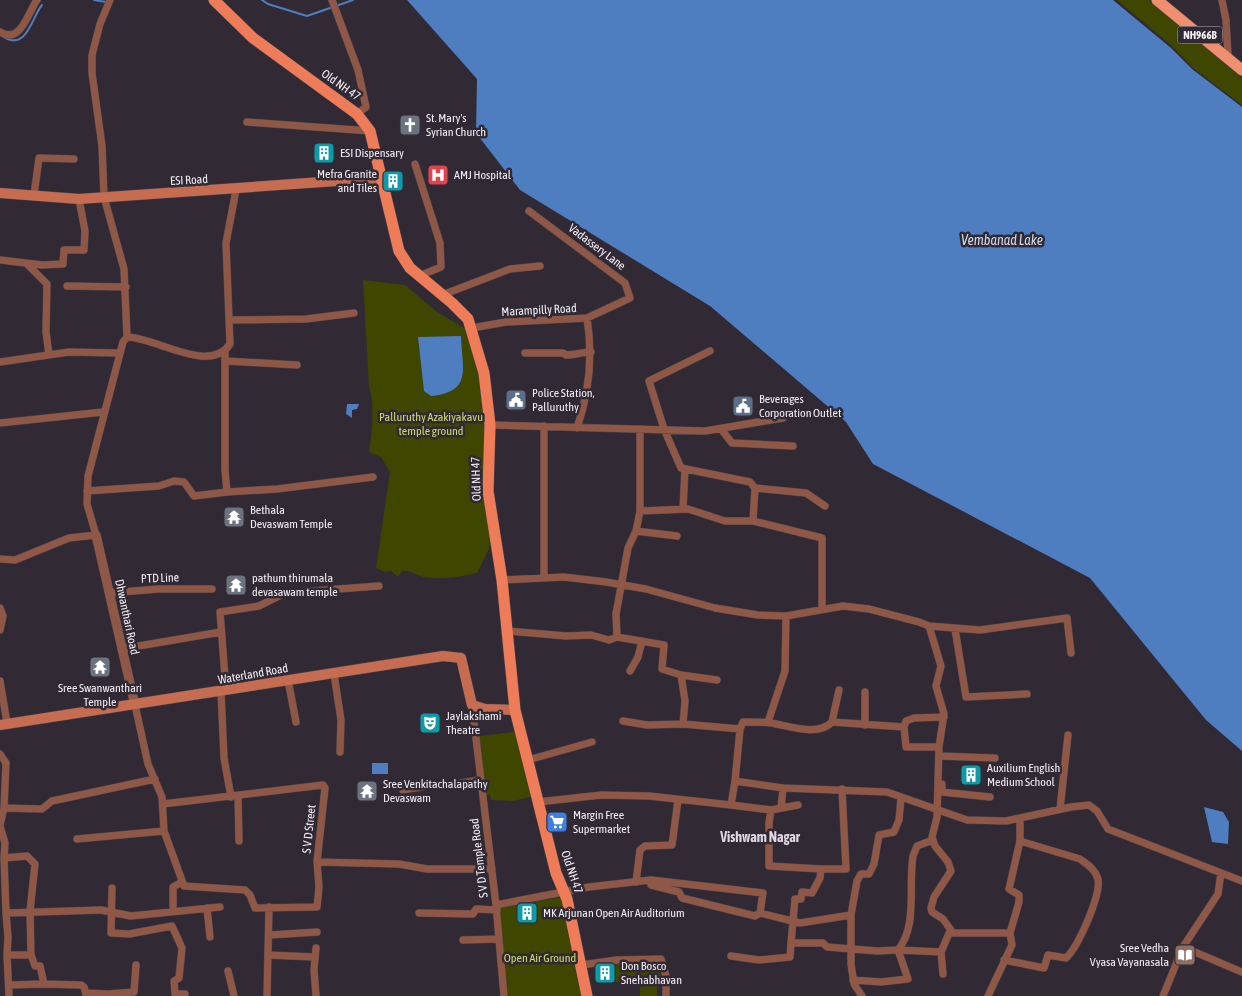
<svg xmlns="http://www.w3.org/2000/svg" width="1242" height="996" viewBox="0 0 1242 996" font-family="'Asap Condensed',sans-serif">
  <rect width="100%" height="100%" fill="#312a34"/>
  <path fill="#3f4600" d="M1117 0H1149L1242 78V105L1193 68 1172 46Z
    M363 280 405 285 437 312 471 332 483 381 491 520 489 549 477 573C459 577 443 580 424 577 415 575 411 570 402 571L398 577 391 571 385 572 376 568 390 472 381 457 369 452C372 435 375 403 369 387Z
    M519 731 534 796 513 801 491 800 490 795 484 796 474 737Z
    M564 897 585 996H505L499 907Z
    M612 961H660L661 985 615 982Z
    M657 985V996H640V987Z"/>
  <path fill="#4e7dc0" d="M407 0H1113L1171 48 1192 69 1242 107V751L1206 720 1090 578 873 464 846 422 710 306 520 190 476 133 477 79Z
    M461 336C462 368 473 392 431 396L424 391 418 337Z
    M347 404H359L357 409 352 410V418L346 414Z
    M372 763H388V774H372Z
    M1204 807 1223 812 1229 822 1228 844 1212 842Z"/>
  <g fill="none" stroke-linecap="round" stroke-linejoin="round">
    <path stroke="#4e7dc0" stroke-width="2" d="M94 0 106 2
      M262 0 268 4 307 16 353 0
      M2 36C27 53 32 16 42 5"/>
    <g stroke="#4c454f" stroke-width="6">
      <path id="pedestrian" d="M402 791 480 779"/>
    </g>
    <g stroke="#4c454f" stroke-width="8">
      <path id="minor" d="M332 0 358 70 366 107 357 114
        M1222 0 1226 20 1228 56
        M0 32C21 45 28 12 37 0
        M247 122 370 131
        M415 164 440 243 441 267 419 276
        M34 195 39 158 74 159
        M529 211 625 283 630 298 587 318
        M0 260 42 265 63 264 64 250H84L85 231 79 199
        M27 264 47 284 46 332 49 355
        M67 286 126 287
        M442 295 510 269 540 266
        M229 320 306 319 354 313
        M472 328 506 322 587 318C593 355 589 393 577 428
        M127 337C155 337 210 375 230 344L226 243 236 190
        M710 351 649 381 664 429 681 468 750 482 755 488 753 521
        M225 352V470L227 492
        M525 353H563L566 355C575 355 582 352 591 352
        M225 361 297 365
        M0 362 69 352 119 353
        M0 423 103 412
        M490 425 705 431 783 418
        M640 429V511L636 531 628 548 616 614 617 637 664 645 662 669 681 675 685 701 683 724
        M721 429 732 443 793 446
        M755 488 806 493 825 506
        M87 491 159 486 174 481 184 482 194 496 227 492 277 489 373 477
        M683 509 685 469
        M640 511 688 509 725 521H753L822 538V609
        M636 531 677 536
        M0 559 15 560 69 538 96 535 87 504 88 476 123 342 127 337 124 269 104 197 102 146 92 73V55L100 24 110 0
        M544 578V426
        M502 580 564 577 606 582 646 589 715 608 758 615 786 616 843 606 869 609 919 622 929 626 941 666 936 686 944 714 939 747 937 817 932 837 935 846 948 862 951 871 934 897 931 908 932 912 943 919 953 933H1010L1012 945 988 996
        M109 593 158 589H212
        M0 608 3 616 0 630
        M929 626 980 630 1067 618 1071 653
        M955 629 966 697 1027 694
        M507 631 566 636 591 635 609 640 617 637
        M121 649 221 632
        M630 671 638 657 642 641
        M334 674 341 720 340 752
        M681 675 717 680
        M288 680 296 722
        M0 681 7 723
        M226 691 220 612 259 606 285 593 379 586
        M221 692 224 758 231 797
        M472 705 496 905
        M623 721 647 725 683 724 740 729 743 722C752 722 762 722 771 723 789 726 818 737 832 722L904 727
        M768 722 785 671 786 616
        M832 722 839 690
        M865 725V692
        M939 747H906L904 727 906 721 914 718 944 717
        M0 754 6 763 4 808 42 809 52 801 155 779
        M939 756 995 758
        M528 760 592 742
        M735 781 740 729
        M942 784V792L990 797
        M842 789 846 869H821L820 878 812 893 802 892 801 899H795L791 943H823L827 947 877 951 898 950C918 926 908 886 913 856L917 846 933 840
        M238 796 239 841
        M538 802 601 795 649 796 731 805 735 781 783 788 887 792 967 820 1006 821 1071 807 1089 805 1097 811 1108 829 1242 881
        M163 804 323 785 325 788 317 862 319 887 317 907 255 908 250 895 245 890 184 886 164 831
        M731 805 771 810 798 805
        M781 808 783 788
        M1060 809 1068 735
        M771 810 769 823V866L821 869
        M0 825 4 808
        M0 826 5 843 4 858 27 856 35 864 30 911 31 955H7L9 996
        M77 839 164 831 162 797 148 764 135 705
        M4 858 6 913 101 910 131 916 220 907
        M317 862 399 864 427 869H492
        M651 880V885L679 892 682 898 755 916 760 913
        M636 882 640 850 645 846 672 845 678 800
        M112 888 111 933 129 934 172 926 182 948 179 978 174 981 175 994H185
        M207 908 210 937
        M173 911V887L182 882
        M6 913 8 937 7 955
        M419 913 473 914 476 909 497 910
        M851 915 857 881 861 874H869L874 864 879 835 894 832 899 820 901 798
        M1010 933 1019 902V895L1009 889 1020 841V818
        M270 935 317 932
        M463 940 499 939
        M1183 947 1242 972
        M316 948 314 970 316 996
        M268 955 314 957
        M731 956 759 960 790 957 791 943
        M1004 960 1044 968 1048 955 1066 958C1078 947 1101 896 1098 879 1095 869 1088 865 1080 859L1020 841
        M581 965 617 960 661 959 666 976V996
        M228 971 234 996
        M943 974 941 952 950 931
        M853 980 881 982 908 979 898 950 941 952
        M44 984 81 985 84 987 86 995
        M9 985 44 984 40 966H35L31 955
        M86 993 108 994 134 992 136 965
        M267 996 269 907
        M504 996 496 905 589 887 651 880 763 893 760 913 800 923 851 915V964L854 984 862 996
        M1163 996 1183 947 1218 894 1221 873"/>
    </g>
    <g stroke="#4c454f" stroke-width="10">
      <path id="tertiary" d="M96 535 135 705"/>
    </g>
    <g stroke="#4c454f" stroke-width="11">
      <path id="secondary" d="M0 193 79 199 380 178
        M0 725 443 656 461 658 472 705 485 709 515 710"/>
    </g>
    <g stroke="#4c454f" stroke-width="12">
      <path id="primary" d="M214 0 253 38 357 114 370 131 399 251 410 268 452 303 468 319 484 373 490 425 488 491 502 580 515 710 556 873 567 899 587 996"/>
    </g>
    <g stroke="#4c454f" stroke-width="12">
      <path id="trunk" d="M1157 0 1242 70"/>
    </g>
    <use href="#pedestrian" stroke="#8f5746" stroke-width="5"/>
    <use href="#minor" stroke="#8f5746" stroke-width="7"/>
    <use href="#tertiary" stroke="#8f5746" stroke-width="9"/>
    <use href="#secondary" stroke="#c56c51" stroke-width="10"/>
    <use href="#primary" stroke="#ee7c59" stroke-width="11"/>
    <use href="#trunk" stroke="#f08e70" stroke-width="11"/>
  </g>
  <defs>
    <g id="church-square" transform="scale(1.125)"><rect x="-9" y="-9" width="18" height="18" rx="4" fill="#6b7280" stroke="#312a34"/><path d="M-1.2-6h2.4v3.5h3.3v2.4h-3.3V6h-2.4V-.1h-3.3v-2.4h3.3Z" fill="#fff"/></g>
    <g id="building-square" transform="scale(1.125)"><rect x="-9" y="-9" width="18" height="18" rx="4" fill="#0f9aa8" stroke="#312a34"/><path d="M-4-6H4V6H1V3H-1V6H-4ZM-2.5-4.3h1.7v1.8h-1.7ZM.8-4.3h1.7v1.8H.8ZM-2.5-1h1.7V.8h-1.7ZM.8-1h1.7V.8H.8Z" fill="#fff"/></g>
    <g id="hospital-square" transform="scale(1.125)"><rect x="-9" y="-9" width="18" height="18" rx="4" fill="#e0444e" stroke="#312a34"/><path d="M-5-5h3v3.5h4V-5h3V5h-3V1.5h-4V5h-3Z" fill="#fff"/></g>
    <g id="civic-square" transform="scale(1.125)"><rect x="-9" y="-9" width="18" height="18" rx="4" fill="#5c6f8a" stroke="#312a34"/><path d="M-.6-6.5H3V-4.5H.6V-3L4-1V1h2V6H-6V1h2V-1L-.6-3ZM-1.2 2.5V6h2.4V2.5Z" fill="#fff"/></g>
    <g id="temple-square" transform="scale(1.125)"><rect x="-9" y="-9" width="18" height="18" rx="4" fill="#6b7280" stroke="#312a34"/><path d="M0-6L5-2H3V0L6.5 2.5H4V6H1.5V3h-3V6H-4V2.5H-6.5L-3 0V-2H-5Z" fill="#fff"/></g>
    <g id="theatre-square" transform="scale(1.125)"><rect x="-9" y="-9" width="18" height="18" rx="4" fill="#0f9aa8" stroke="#312a34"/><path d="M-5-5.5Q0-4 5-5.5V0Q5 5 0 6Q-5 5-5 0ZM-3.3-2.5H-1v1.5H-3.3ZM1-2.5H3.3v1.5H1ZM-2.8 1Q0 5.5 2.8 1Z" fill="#fff"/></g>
    <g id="supermarket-square" transform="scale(1.125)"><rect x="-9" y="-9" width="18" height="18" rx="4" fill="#3f7fe0" stroke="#312a34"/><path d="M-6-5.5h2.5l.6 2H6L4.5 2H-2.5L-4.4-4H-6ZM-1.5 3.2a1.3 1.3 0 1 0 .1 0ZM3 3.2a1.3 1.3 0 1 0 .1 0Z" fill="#fff"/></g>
    <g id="library-square" transform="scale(1.125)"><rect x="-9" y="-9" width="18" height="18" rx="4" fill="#8d6e63" stroke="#312a34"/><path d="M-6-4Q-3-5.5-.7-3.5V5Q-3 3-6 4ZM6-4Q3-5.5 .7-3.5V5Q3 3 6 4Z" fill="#fff"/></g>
  </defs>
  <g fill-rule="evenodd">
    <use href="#church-square" x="410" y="125"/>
    <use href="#building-square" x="324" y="153"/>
    <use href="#hospital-square" x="438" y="175"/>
    <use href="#building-square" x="393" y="181"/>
    <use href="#civic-square" x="516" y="400"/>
    <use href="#civic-square" x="743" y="406"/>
    <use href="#temple-square" x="234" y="517"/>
    <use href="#temple-square" x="236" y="585"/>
    <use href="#temple-square" x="100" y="667"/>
    <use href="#theatre-square" x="430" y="723"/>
    <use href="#building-square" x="971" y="775"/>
    <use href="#temple-square" x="367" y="791"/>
    <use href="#supermarket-square" x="557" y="822"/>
    <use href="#building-square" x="527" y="913"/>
    <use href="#library-square" x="1185" y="955"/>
    <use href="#building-square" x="605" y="973"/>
  </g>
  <g text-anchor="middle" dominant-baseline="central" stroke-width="5" stroke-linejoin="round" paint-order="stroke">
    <rect fill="#312a34" stroke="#b8b3bb" stroke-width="1" x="1177.5" y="26.5" width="45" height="17" rx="4"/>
    <g font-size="11" font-weight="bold" fill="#f2eef5">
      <text x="1200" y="35">NH966B</text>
    </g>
    <g font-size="12" fill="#f2eef5" stroke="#312a34">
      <text transform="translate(341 85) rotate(35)">Old NH 47</text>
      <text transform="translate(189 180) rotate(-3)">ESI Road</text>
      <text transform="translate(597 247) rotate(37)">Vadassery Lane</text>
      <text transform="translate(539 310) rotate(-3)">Marampilly Road</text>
      <text transform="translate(476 479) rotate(-92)">Old NH 47</text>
      <text transform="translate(160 578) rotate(-2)">PTD Line</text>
      <text transform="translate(127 617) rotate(78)">Dhwanthari Road</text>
      <text transform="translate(253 674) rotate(-10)">Waterland Road</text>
      <text transform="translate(309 829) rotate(-84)">S V D Street</text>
      <text transform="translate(479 858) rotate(-97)">S V D Temple Road</text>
      <text transform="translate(572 872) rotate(71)">Old NH 47</text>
    </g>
    <g font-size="12" fill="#f2eef5" stroke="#312a34" text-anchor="start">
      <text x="426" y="118">St. Mary's<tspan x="426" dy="14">Syrian Church</tspan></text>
      <text x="340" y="153">ESI Dispensary</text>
      <text x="377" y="174" text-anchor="end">Mefra Granite<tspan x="377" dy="14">and Tiles</tspan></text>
      <text x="454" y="175">AMJ Hospital</text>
      <text x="532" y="393">Police Station,<tspan x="532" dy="14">Palluruthy</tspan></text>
      <text x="759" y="399">Beverages<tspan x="759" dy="14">Corporation Outlet</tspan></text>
      <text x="250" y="510">Bethala<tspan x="250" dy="14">Devaswam Temple</tspan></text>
      <text x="252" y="578">pathum thirumala<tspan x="252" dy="14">devasawam temple</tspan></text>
      <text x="100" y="688" text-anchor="middle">Sree Swanwanthari<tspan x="100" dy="14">Temple</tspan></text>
      <text x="446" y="716">Jaylakshami<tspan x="446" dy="14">Theatre</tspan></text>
      <text x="987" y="768">Auxilium English<tspan x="987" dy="14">Medium School</tspan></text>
      <text x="383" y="784">Sree Venkitachalapathy<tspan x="383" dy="14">Devaswam</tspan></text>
      <text x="573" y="815">Margin Free<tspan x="573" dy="14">Supermarket</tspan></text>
      <text x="543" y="913">MK Arjunan Open Air Auditorium</text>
      <text x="1169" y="948" text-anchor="end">Sree Vedha<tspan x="1169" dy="14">Vyasa Vayanasala</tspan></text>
      <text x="621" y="966">Don Bosco<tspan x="621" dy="14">Snehabhavan</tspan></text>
    </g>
    <g font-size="12" fill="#cdde66" stroke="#312a34">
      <text x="431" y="417">Palluruthy Azakiyakavu<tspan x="431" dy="14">temple ground</tspan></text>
      <text x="540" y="958">Open Air Ground</text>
    </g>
    <g font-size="14" font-style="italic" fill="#cedbed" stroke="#312a34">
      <text x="1002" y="240">Vembanad Lake</text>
    </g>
    <g font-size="14" font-weight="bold" fill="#dfd7e4" stroke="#312a34">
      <text x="760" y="837">Vishwam Nagar</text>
    </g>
  </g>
</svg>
